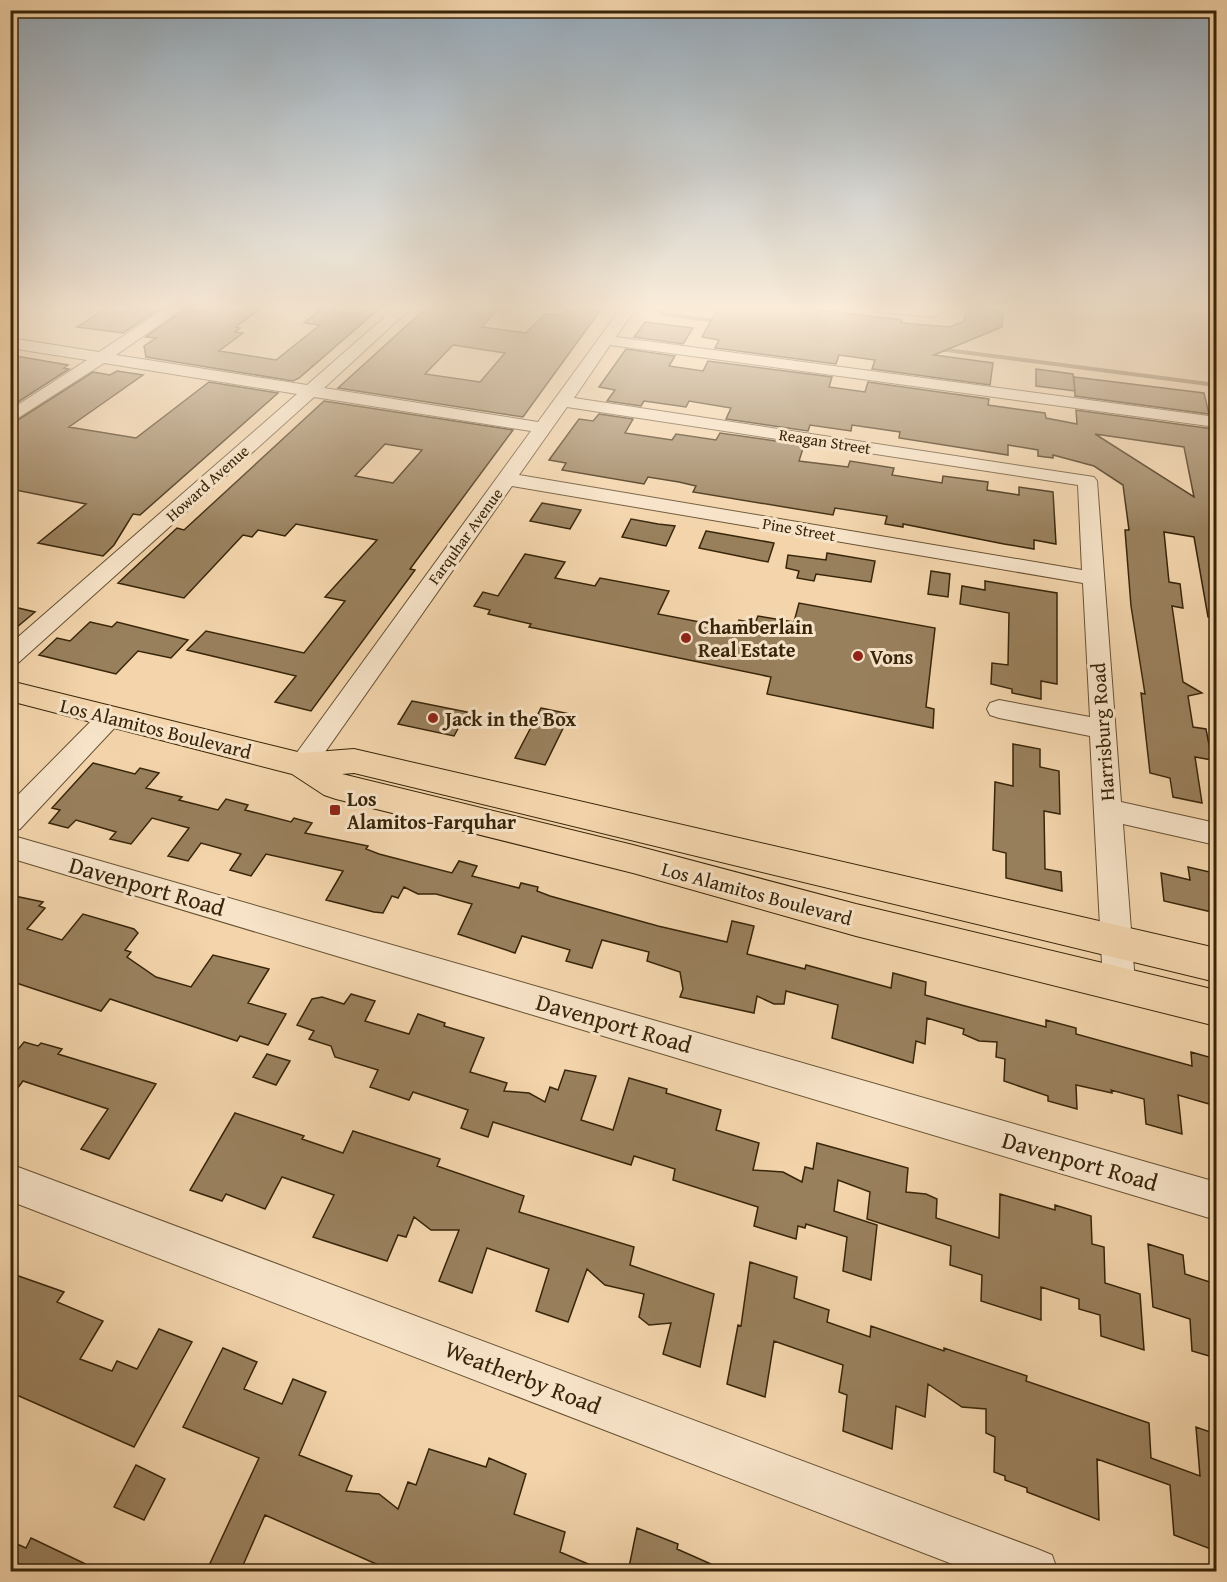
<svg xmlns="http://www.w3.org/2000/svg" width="1227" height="1582" viewBox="0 0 1227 1582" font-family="'Gentium Book Plus',serif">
  <rect width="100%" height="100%" fill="#f3d4ab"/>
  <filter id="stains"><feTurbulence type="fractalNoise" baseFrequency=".00333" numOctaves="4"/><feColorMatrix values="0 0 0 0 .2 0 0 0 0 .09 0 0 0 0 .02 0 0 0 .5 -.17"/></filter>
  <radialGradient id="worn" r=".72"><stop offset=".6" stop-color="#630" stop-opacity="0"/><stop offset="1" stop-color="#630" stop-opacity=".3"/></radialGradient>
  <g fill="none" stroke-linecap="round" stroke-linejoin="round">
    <path stroke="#826a49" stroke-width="4" d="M654 308 664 314 717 321
      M939 349 1216 385"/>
  </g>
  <path fill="#99805d" stroke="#382509" stroke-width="1.5" fill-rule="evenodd" d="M107 308H161L123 333 77 327Z
    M186 308H261L236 327 240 328 235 332 243 333 219 351 276 360 320 325 304 323 323 308H380L299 378 293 381 146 357 144 346 156 338 146 337Z
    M426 308H499L482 327 526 333 545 314 563 315 568 308H602L523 417 338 388ZM453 345 505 353 480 382 425 374Z
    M718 308 808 309 902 320 901 323 950 327 964 321 966 308 1003 312 1002 327 934 355 993 363 990 385 872 369 875 360 839 355 836 364 715 348 719 340 702 337Z
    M645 322 693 328 683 344 634 337Z
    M626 349 675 356 669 366 703 371 708 361 832 377 829 387 865 392 868 382 989 399 988 405 1045 413 1046 418 1077 424 1076 410 1213 429 1216 436V616L1208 617 1194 537 1164 532 1169 582 1180 584 1183 608 1172 606 1183 682 1202 693 1188 696 1193 727 1206 729 1212 760 1195 757 1202 803 1173 797 1170 778 1150 773 1141 693 1145 694 1131 606 1125 530H1129L1123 485 1094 466 1053 455V458L1038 456V450L1008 445V455L899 438 900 432 852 425 851 431 810 425 808 431 726 419 731 408 689 401 686 407 644 401 641 406 607 401 615 390 599 387ZM1095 434 1184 447 1194 497Z
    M10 355 68 365 64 368 69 369 10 407Z
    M1036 369 1073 374 1075 391 1036 386Z
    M117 371 143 375 69 427 136 438 209 382 278 393 140 515 133 514 114 545 103 556 38 543 86 504 10 489V425L93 372 110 375Z
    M1074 377 1204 393 1209 414 1075 396Z
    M324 401 513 430 410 569 415 570 311 711 275 702 296 676 187 650 206 631 304 653 345 601 325 597 377 540 296 524 285 536 258 530 252 537 243 535 184 598 118 583 177 528 184 530ZM385 444 422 450 393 483 355 476Z
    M599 414 633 419 625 433 672 440 676 434 716 440 720 433 804 445 799 461 848 467 850 461 894 468 892 475 942 483 943 476 988 482 987 490 1019 495V487L1053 492 1056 544 1034 540V549L1004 544 903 524V527L885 524 887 516 835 508 833 515 693 492 696 486 679 482 648 477 644 484 562 470 566 463 549 460 579 419 593 421Z
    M542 503 564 507 581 510 570 529 530 521Z
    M631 519 658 524 675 526 666 546 622 537Z
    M706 531 774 543 768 562 699 548Z
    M827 553 875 561 871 582 816 574 814 581 797 578 799 571 786 568 788 555 826 560Z
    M525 554 565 562 555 578 595 586 600 578 669 591 658 614 736 629 739 620 755 623 758 616 794 622 799 603 935 628 926 707 934 709 933 728 767 694 771 677 529 627 531 624 488 614 490 610 474 606 483 592 498 596Z
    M931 571 950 574 948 597 928 594Z
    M985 581 1057 593V684L1041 681V699L1012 693V689L991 684 992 663 1008 665 1009 613 960 604 962 586 985 590Z
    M10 606 35 612 10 633Z
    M90 622 112 627 117 622 188 640 171 658 138 651 116 674 39 655 57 638 70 641Z
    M412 701 467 712 454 736 398 724Z
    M541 708 570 714 545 765 515 758Z
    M1013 744 1040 749V767L1059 771 1060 814 1044 811 1045 869 1061 872 1062 891 1006 878V853L993 850 995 782 1013 786Z
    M93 763 135 774 140 768 159 773 146 788 182 797 179 800 218 810 226 799 248 805 245 810 291 822 294 818 312 823 305 833 368 846 366 849 379 854 452 873 459 861 477 866 472 876 519 888 521 883 538 887 537 891 550 896 658 926 727 942 732 921 754 926 747 954 805 969 806 965 891 988 893 973 926 982 925 995 965 1006 1046 1027V1020L1076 1028V1034L1192 1066 1191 1052 1216 1059V1106L1178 1095 1182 1134 1146 1124 1144 1099 1111 1090 1112 1093 1076 1085 1077 1109 1048 1101V1096L1004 1081 1005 1059 996 1057 997 1042 979 1041 963 1034 964 1029 927 1018 925 1044 916 1041 913 1063 832 1038 838 1005 786 991 784 1004H774L757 996 754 1013 680 997 683 989 680 972 647 961 649 952 602 940 592 968 566 961 570 950 522 936 515 953 458 934 472 904 436 894H418L404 887 398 898 392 896 383 913 374 912 326 900 343 871 266 854 251 876 230 870 241 854 201 843 188 861 168 856 189 828 152 818 131 844 110 839 116 832 76 820 68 828 49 823 60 810 52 808Z
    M1188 867 1214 873 1216 913 1164 901 1161 873 1190 880Z
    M10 895 43 902 39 906 45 908 27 929 62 940 83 914 134 929 138 933 125 950 131 952 127 957 156 977 191 987 213 955 269 969 248 1003 286 1014 268 1045 240 1036 237 1041 110 999 101 1011 10 981Z
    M351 994 375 1001 365 1021 409 1034 418 1014 445 1023 444 1026 484 1038 470 1072 507 1083 504 1091 529 1093 545 1102 550 1087 558 1090 565 1070 596 1076 581 1120 613 1130 629 1078 667 1089 666 1093 721 1110 716 1130 759 1143 753 1170 783 1172 802 1182 805 1167 813 1169 817 1143 908 1168 906 1192 926 1194 937 1199 936 1218 999 1238 1000 1194 1055 1210V1205L1091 1216 1092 1244 1104 1247 1105 1283 1140 1294 1144 1350 1101 1336 1100 1315 1079 1309V1299L1041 1287V1320L981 1301 982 1275 950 1265 951 1246 867 1219 870 1192 838 1180 834 1211 877 1225 871 1280 843 1271 847 1237 806 1224 805 1228 798 1226 796 1239 754 1226 758 1207 673 1180 675 1169 634 1156 631 1165 493 1122 488 1137 461 1128 468 1110 413 1092 409 1100 370 1087 378 1070 335 1057 331 1046 309 1039 314 1031 297 1025 312 999 322 997 344 1004Z
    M24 1042 38 1046 41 1043 62 1049 58 1054 156 1084 109 1159 81 1149 108 1109 23 1081 10 1098V1059Z
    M267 1054 290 1061 276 1085 253 1077Z
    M235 1113 304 1136 302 1139 343 1153 353 1131 440 1159 437 1166 524 1196 519 1212 634 1247 630 1265 714 1294 700 1367 663 1354 671 1323 649 1325 639 1317 644 1294 605 1285 587 1269 568 1322 536 1311 549 1269 487 1248 472 1293 439 1281 459 1230H431L414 1217 406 1237 398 1235 387 1261 313 1237 334 1195 282 1177 265 1209 226 1194 222 1201 190 1190Z
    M1148 1244 1183 1255 1185 1274 1216 1284V1358L1192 1351 1190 1319 1153 1307Z
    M750 1262 797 1277 794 1298 829 1310 827 1322 870 1337 871 1326 944 1351V1348L1027 1376 1026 1381 1149 1423 1151 1458 1200 1476 1196 1427 1216 1434V1551L1174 1535 1170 1485 1097 1459 1099 1520 1027 1492V1488L1005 1480V1476L994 1472 995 1437 986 1433V1409L962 1407 928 1384 925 1417 896 1406 892 1449 843 1431 847 1395 839 1392 843 1365 774 1341 765 1397 727 1384 738 1325 741 1326Z
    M10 1273 64 1292 57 1302 103 1321 80 1359 112 1371 117 1361 137 1369 159 1329 192 1342 134 1447 10 1392Z
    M223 1348 257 1362 244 1389 282 1404 293 1379 326 1392 299 1455 352 1476 346 1491 379 1494 398 1509 408 1482 416 1485 429 1449 486 1467 489 1458 526 1474 514 1514 565 1532 560 1552 607 1572H382L383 1567 265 1515 240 1572H206L259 1458 183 1427Z
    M136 1465 165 1479 144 1520 114 1507Z
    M637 1528 678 1544 677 1549 729 1572H628Z
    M31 1538 73 1558 102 1572H10V1541L26 1548Z"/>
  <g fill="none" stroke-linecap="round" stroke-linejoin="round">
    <g stroke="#675132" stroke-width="2">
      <path id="minor" d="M166 308H184L116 355 307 385 395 308H411L324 388 538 422 621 308H636L616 337 1216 417V427L610 345 574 398 1094 477 1097 481 1121 802 1216 823V845L1123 824 1135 983 1130 993 1119 997 1108 993 1103 983 1090 736 999 718 990 715 987 709 990 703 999 700 1090 717 1083 583 512 486 311 772 302 775 293 772 289 765 293 758 531 431 314 397 18 663 10 665V644L297 394 104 363 10 423V410L87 360 10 348V338L99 352ZM567 407 1078 485 1082 570 519 475Z
        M872 308H933L941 313 934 317 879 312Z
        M111 707 120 710 124 716 120 722 20 829 10 832V803L102 710Z
        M10 835 1216 1182V1220L10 858Z
        M10 1164 1035 1548 1052 1555 1058 1572H973L10 1201Z"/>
    </g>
    <g stroke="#382509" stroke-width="2">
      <path id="major" d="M10 681 302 753 354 749 1216 948V982L354 773 342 774 633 845 856 904 1216 990V1026L856 936 633 873 336 799 324 795 292 774 10 701Z"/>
    </g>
    <use href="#minor" fill="#f7e3c8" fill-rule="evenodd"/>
    <use href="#major" fill="#f3d4ab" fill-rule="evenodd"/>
  </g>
  <linearGradient id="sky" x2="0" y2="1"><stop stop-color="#93a9ba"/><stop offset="0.58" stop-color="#faecd9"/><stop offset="1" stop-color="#faecd9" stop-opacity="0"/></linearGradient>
  <rect width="1227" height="530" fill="url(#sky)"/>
  <g fill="#8f2418" stroke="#f7e3c8" stroke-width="2">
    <circle cx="686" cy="638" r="6"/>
    <circle cx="858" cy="656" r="6"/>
    <circle cx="433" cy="718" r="6"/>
    <rect x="329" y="804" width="12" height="12" rx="3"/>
  </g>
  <g text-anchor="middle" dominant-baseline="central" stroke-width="6" stroke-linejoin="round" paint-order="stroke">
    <g font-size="16" fill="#382509" stroke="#f7e3c8">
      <text transform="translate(825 441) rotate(9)">Reagan Street</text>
      <text transform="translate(207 483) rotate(-42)">Howard Avenue</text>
      <text transform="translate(799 529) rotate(10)">Pine Street</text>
      <text transform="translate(465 536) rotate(-54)">Farquhar Avenue</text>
    </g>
    <g font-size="20" font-weight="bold" fill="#382509" stroke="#f7e3c8" text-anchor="start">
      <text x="698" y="626">Chamberlain<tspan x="698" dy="23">Real Estate</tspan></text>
      <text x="870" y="656">Vons</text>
      <text x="445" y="718">Jack in the Box</text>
      <text x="347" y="798">Los<tspan x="347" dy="23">Alamitos-Farquhar</tspan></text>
    </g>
    <g font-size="20" fill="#382509" stroke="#f7e3c8">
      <text transform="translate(156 728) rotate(14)">Los Alamitos Boulevard</text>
      <text transform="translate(1102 732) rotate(-94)">Harrisburg Road</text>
      <text transform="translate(757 893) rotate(15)">Los Alamitos Boulevard</text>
    </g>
    <g font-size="24" fill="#382509" stroke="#f7e3c8">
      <text transform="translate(147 886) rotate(16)">Davenport Road</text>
      <text transform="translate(614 1023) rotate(16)">Davenport Road</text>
      <text transform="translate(1080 1161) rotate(16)">Davenport Road</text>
      <text transform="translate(523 1377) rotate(21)">Weatherby Road</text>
    </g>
  </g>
  <rect width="1227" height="1582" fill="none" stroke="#f3d4ab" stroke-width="36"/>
  <rect x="12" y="12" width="1203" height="1558" fill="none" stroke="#382509" stroke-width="3"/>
  <rect x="18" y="18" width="1191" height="1546" fill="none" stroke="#382509" stroke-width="1.5"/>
  <rect width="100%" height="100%" filter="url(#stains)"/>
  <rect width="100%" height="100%" fill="url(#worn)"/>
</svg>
